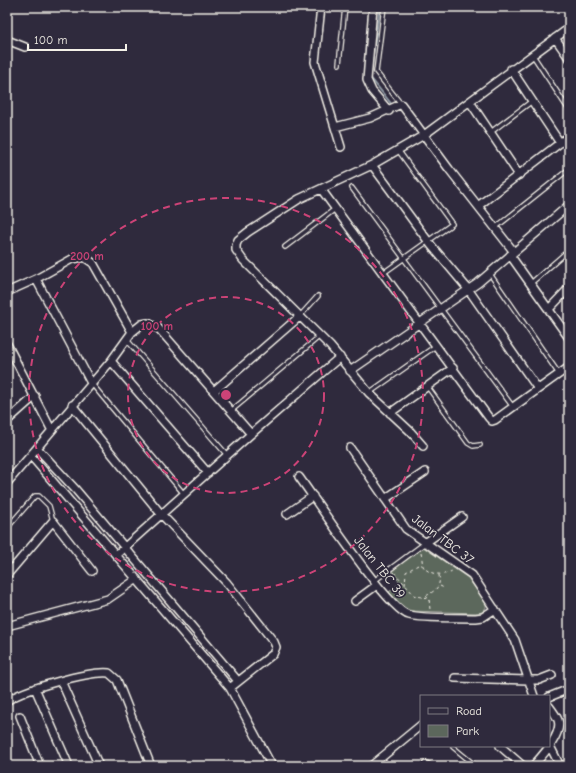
<svg xmlns="http://www.w3.org/2000/svg" width="576" height="773" viewBox="0 0 576 773" font-family="'Comic Neue',sans-serif">
  <rect width="100%" height="100%" fill="#2f2a3d"/>
  <filter id="ink" filterUnits="userSpaceOnUse"><feTurbulence type="fractalNoise" baseFrequency=".025" numOctaves="2"/><feDisplacementMap in="SourceGraphic" scale="8" xChannelSelector="R" yChannelSelector="G"/><feConvolveMatrix kernelMatrix="1 2 1 2 8 2 1 2 1" color-interpolation-filters="sRGB"/></filter>
  <g filter="url(#ink)">
    <path fill="#5c675c" stroke="#a8aca2" d="M423 547 468 578 486 603C487 608 484 611 480 613L409 611 398 604 389 592 400 583 392 571Z"/>
    <g fill="none" stroke-linecap="round" stroke-linejoin="round">
      <path stroke="#909ba5" stroke-width="2" d="M371 68 380 7
        M370 77 393 106"/>
      <g stroke="#f4f1e8" stroke-width="6">
        <path id="service" d="M384 7 376 72 401 104
          M532 54 569 110
          M339 64 345 7
          M491 132 532 101
          M352 188 513 407
          M495 228 569 169
          M285 247 335 209
          M382 274 452 224 398 150
          M490 274 559 374
          M530 284 569 250
          M300 316 318 296
          M127 340 227 455
          M92 384 184 494
          M427 386 468 443 473 446 480 445
          M369 393 437 345
          M231 411 320 336
          M7 528 35 496H39L49 506 53 521
          M374 581 425 543
          M453 747 476 766"/>
      </g>
      <g stroke="#f4f1e8" stroke-width="10">
        <path id="minor" d="M321 7 315 62 341 147
          M373 7 367 80 372 91 389 111
          M555 38 569 58
          M7 40 25 47
          M511 69 560 143
          M470 102 519 175
          M335 127 370 118 401 104 449 169 514 252
          M372 165 431 245 468 289 538 389
          M321 189 489 418 492 421 495 420 569 367
          M478 206 569 136
          M510 255 569 338
          M36 279 91 383
          M7 292 36 279 72 259 84 257 93 263 132 332
          M549 309 569 288
          M7 344 51 429
          M111 361 208 473
          M350 371 478 283 569 205
          M214 391 299 317
          M72 405 161 514 227 583 274 642 276 647 273 654 230 688
          M390 413 453 368
          M7 421 35 396
          M423 446 410 431 369 393 330 346 243 260 236 250V245L238 240 248 232 299 199 372 165 424 135 569 28
          M37 448 76 490 238 681
          M350 448 406 529 472 575 515 640 534 696
          M31 456 230 688 272 766
          M299 477C316 500 388 610 409 615 425 619 458 617 476 618L483 617 495 609
          M7 483 111 361 132 332 142 324 148 323 159 329 251 434
          M385 499 425 472
          M287 514 313 496
          M425 543 462 517
          M116 555 251 434 340 357
          M7 575 53 521 92 571
          M355 601 377 585
          M7 626 108 599 137 579
          M455 678 528 680H539L552 675
          M61 681 99 766
          M35 688 69 766
          M549 697 569 689
          M7 701C24 689 89 671 109 673L117 680 151 766
          M20 716 40 766
          M500 746 523 766
          M550 746 560 766
          M426 765 428 766
          M371 766 421 725
          M533 766C542 756 563 734 558 720 556 715 552 710 549 706"/>
      </g>
      <path stroke="#f4f1e8" stroke-width="1" stroke-dasharray="3 3" stroke-linecap="butt" d="M421 553C422 557 422 562 423 566 428 575 446 577 453 570
        M394 572 415 596 429 598 430 610
        M405 585 406 572 418 565H422
        M440 586 444 588
        M426 596C436 590 441 587 439 575"/>
      <use href="#service" stroke="#2f2a3d" stroke-width="3.5"/>
      <use href="#minor" stroke="#2f2a3d" stroke-width="7"/>
    </g>
  </g>
  <g fill="none" stroke="#cc4377" stroke-width="2" stroke-dasharray="7 5">
    <circle cx="226" cy="395" r="98"/>
    <circle cx="226" cy="395" r="197"/>
  </g>
  <g text-anchor="middle" dominant-baseline="central" stroke-width="3.5" stroke-linejoin="round" paint-order="stroke">
    <g font-size="13" fill="#f4f1e8" stroke="#2f2a3d">
      <text transform="translate(443 539) rotate(37)">Jalan TBC 37</text>
      <text transform="translate(380 567) rotate(52)">Jalan TBC 39</text>
    </g>
  </g>
  <circle cx="226" cy="395" r="6" fill="#cc4377" stroke="#2f2a3d" stroke-width="2"/>
  <g font-size="12" text-anchor="middle" font-weight="bold" fill="#cc4377" stroke="#2f2a3d" stroke-width="3.5" stroke-linejoin="round" paint-order="stroke">
    <text x="87" y="260">200 m</text>
    <text x="157" y="330">100 m</text>
  </g>
  <rect width="576" height="773" fill="none" stroke="#2f2a3d" stroke-width="24"/>
  <rect x="12" y="12" width="552" height="749" fill="none" stroke="#f4f1e8" stroke-width="1.5" filter="url(#ink)"/>
  <rect x="420" y="695" width="130" height="52" fill="#2f2a3d" stroke="#7e7a81"/>
  <rect x="428" y="708" width="20" height="6" fill="#2f2a3d" stroke="#7e7a81"/>
  <text x="456" y="715" font-size="12" fill="#f4f1e8">Road</text>
  <rect x="428" y="725" width="20" height="12" fill="#5c675c" stroke="#7e7a81"/>
  <text x="456" y="735" font-size="12" fill="#f4f1e8">Park</text>
  <path d="M28 44v6h98v-6" fill="none" stroke="#f4f1e8" stroke-width="2"/>
  <text x="34" y="44" font-size="12" fill="#f4f1e8" stroke="#2f2a3d" stroke-width="3" paint-order="stroke">100 m</text>
</svg>
